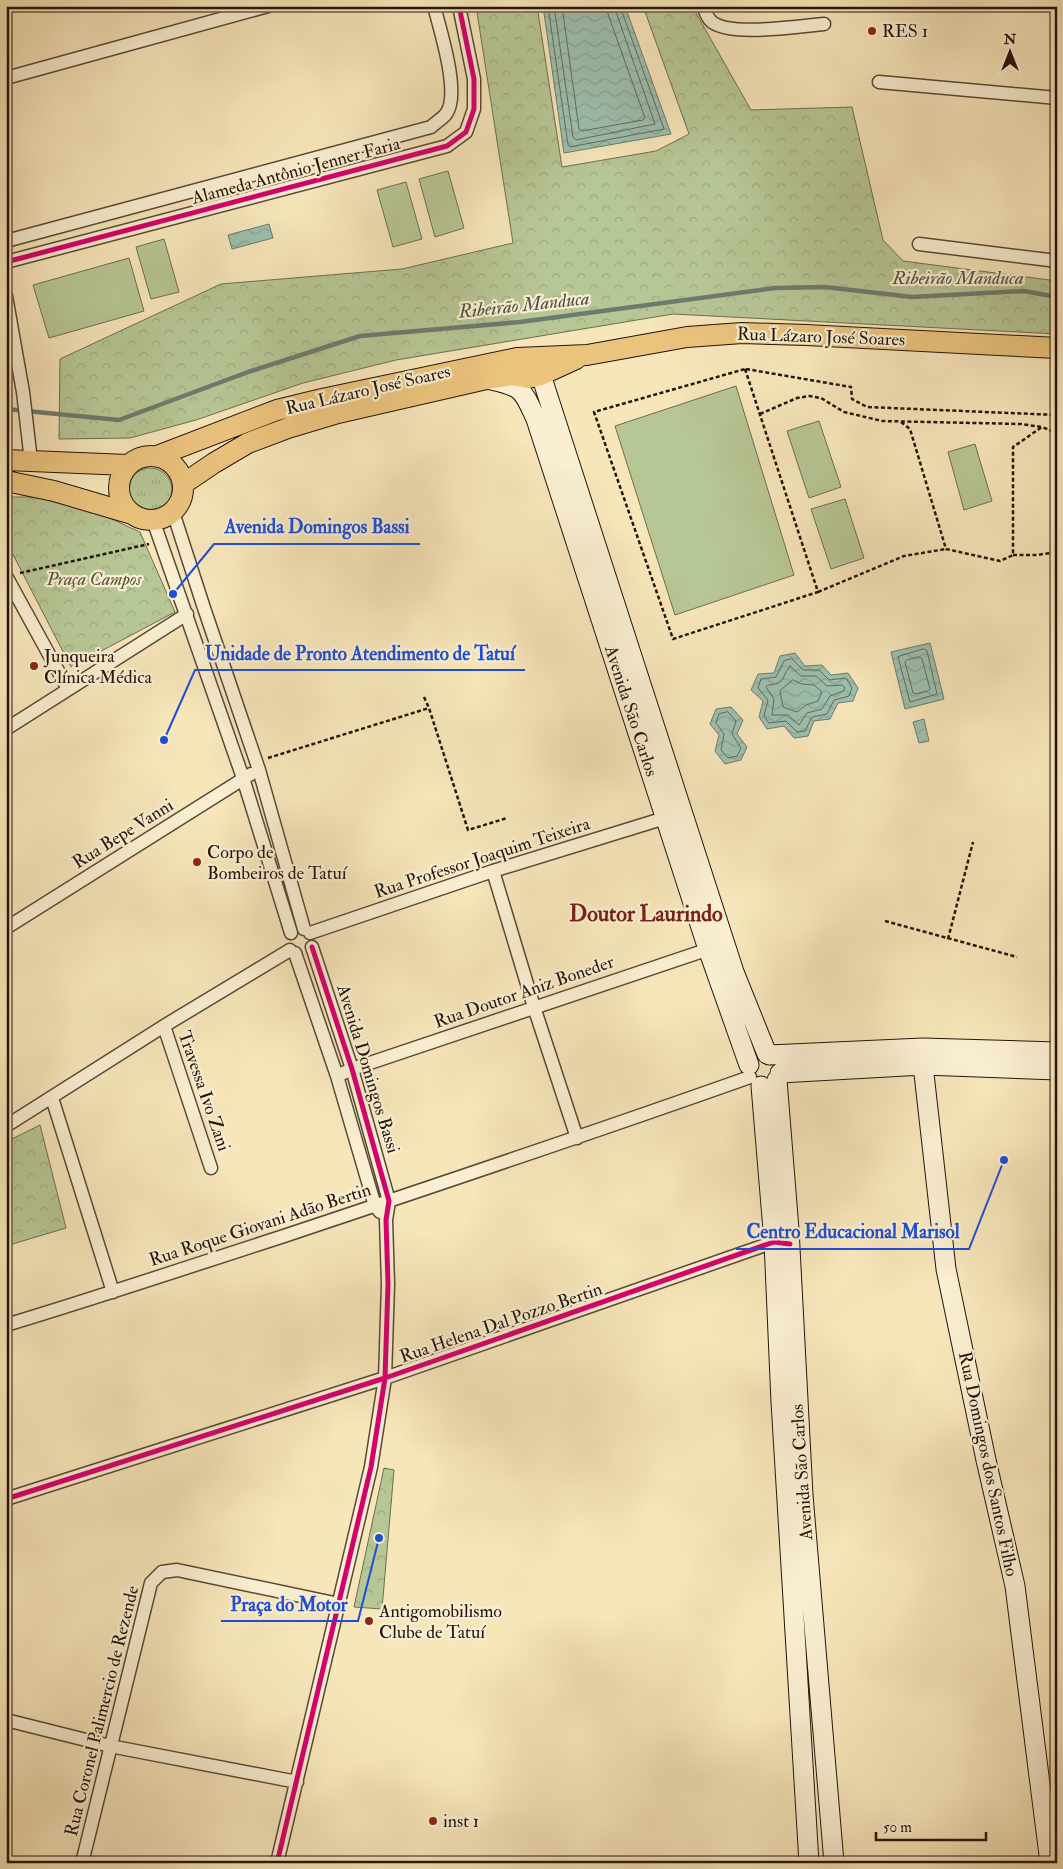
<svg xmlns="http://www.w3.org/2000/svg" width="1063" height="1869" viewBox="0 0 1063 1869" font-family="'IM FELL Double Pica',serif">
  <defs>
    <pattern id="grass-tufts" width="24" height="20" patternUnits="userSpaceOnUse" patternTransform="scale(1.25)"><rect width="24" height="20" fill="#b7c695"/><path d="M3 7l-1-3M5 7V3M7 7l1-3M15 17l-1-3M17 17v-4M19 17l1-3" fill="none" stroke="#9da97f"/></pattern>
    <pattern id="forest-crowns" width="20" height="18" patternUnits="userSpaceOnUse" patternTransform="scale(1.25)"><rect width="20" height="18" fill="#b7c695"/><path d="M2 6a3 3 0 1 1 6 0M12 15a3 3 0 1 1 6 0" fill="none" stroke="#9da97f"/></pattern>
    <pattern id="water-waves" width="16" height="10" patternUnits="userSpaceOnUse" patternTransform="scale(1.25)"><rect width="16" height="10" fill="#9dc0b0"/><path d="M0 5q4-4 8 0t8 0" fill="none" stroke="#87a496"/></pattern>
  </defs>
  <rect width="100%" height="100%" fill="#f7e6ba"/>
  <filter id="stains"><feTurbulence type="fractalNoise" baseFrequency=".004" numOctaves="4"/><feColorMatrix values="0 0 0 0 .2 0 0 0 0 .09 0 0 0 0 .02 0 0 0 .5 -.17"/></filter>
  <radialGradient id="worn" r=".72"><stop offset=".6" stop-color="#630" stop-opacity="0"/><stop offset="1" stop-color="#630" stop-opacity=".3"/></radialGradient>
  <path fill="url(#grass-tufts)" stroke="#6e6d50" d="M128 490a22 22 0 1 1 44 0a22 22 0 1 1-44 0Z"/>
  <path fill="url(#forest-crowns)" stroke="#6e6d50" d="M476 6H537L562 167 656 151 689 134 643 6H692L751 110 852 107 883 240 903 261 1057 281V334L673 314 396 360 303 383 196 420 130 438 59 439 60 359 221 284 402 269 513 243Z
    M6 497H31L77 503 140 532 175 612 71 667 6 541Z
    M40 1125 66 1228 6 1246V1142Z
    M384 1468 394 1470 382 1609 354 1607Z"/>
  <path fill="#b7c695" stroke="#6e6d50" d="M448 171 464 228 435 237 419 179Z
    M406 182 422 239 393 247 377 190Z
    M164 239 179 292 151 299 136 247Z
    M129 258 144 311 49 338 33 285Z
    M736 386 794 575 675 615 615 426Z
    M819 421 841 487 809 498 787 431Z
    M975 444 992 501 964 510 948 452Z
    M845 499 864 558 831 569 811 509Z"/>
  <path fill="url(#water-waves)" stroke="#6d7b6e" d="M543 6H625L671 134 564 153Z
    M269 224 273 238 232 249 228 235Z
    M930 643 944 699 905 709 891 652Z
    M795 653 805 666 822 665 831 675 848 673 858 688 853 701 838 703 830 719 814 721 808 736 794 738 784 726 767 729 759 717 763 701 751 690 758 674 774 673 780 656Z
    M731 707 743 720 737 734 747 747 741 760 725 764 715 751 719 735 710 724 716 709Z
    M924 719 929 741 919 743 913 722Z"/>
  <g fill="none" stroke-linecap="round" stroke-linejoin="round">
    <path stroke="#606a5e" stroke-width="1" d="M548 6 568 145 570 147 664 129 620 6
      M554 6 573 137 576 140 655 124 614 6
      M562 6 579 129 582 131 643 120 645 118 608 14 606 6
      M924 649 927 651 937 694 910 702 898 657Z
      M920 657 922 659 930 689 928 691 915 694 913 693 905 662 907 660Z
      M792 659 803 670H819L829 680 846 678 852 688 849 696 834 700 827 714 812 717 805 731 797 732 786 721 769 723 764 716 768 700 758 688 761 679 776 677 784 661Z
      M790 666 801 676H816L827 686 842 685 845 688 843 691 830 696 822 709 807 713 799 725 788 715H772L774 699 766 687 768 685C786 684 781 677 790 666Z
      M793 680 802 684 814 685 822 692 818 701 806 705 797 712 783 707 780 691Z
      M728 712 736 721 732 734 741 748 737 756 728 758 721 750 724 734 716 723 719 714Z"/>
    <path stroke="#6d7b6e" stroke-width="4.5" d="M6 409 119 420 248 372 360 336 520 322 775 288 825 287 912 297 1024 291 1057 297"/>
    <g stroke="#594837" stroke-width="15">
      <path id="minor" d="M703 6C705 10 707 17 710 20 725 38 800 26 824 24
        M6 78 268 6
        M879 82 1057 98
        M6 241 431 127C435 123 442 119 446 114 461 94 440 30 434 6
        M919 244 1057 261
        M6 262 447 146 466 132 474 109V79L459 6
        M6 296 23 392 31 461
        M173 512 203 605 259 770 304 929
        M153 520 243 778 291 933
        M6 576 68 689
        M6 729 187 614
        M493 871 534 1007 577 1138
        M6 928 251 774
        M310 933 493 871 665 818
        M295 953 337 1076 375 1206 380 1212
        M164 1026 211 1168
        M337 1076 352 1069 715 947
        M52 1098 113 1292
        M6 1126 164 1026 290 950
        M6 1325C99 1297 191 1266 284 1236 440 1184 595 1132 750 1077
        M6 1499 385 1378 774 1242H779
        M6 1720 110 1746 297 1782
        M82 1863 151 1583 162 1572 177 1570 339 1604
        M277 1863 371 1467 385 1378 388 1284 386 1220 389 1201 352 1069 312 947"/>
    </g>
    <g stroke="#24140b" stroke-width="21">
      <path id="secondary" d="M530 364 541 375 734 972 767 1054
        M491 380C524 387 523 391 536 419L708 949 749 1065
        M923 1048V1065L946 1269 986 1460 1015 1586 1050 1863
        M769 1055 923 1048 1057 1052
        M780 1073 923 1065 1057 1070
        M777 1080 789 1229 803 1495 834 1863
        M761 1086 774 1242 781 1402 809 1863"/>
    </g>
    <g stroke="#24140b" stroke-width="22">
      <path id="primary" d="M119 488a32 32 0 1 1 64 0a32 32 0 1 1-64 0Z
        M157 456 277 410 322 399 517 358 587 355 687 337 742 333 806 335 1057 348
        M6 460 128 465
        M6 481 54 491 132 514
        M183 484 214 463 248 443 288 428 338 413 482 380 513 375 528 378 541 375 576 359"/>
    </g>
    <path stroke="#24140b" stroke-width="2.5" stroke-dasharray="4 2.5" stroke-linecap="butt" d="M745 369 818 592 673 639 594 412Z
      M746 369 851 387 852 399 867 407 1057 415
      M760 414 797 398 809 396 821 398 844 412 882 421 1021 424 1042 427 1057 433
      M901 422 910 429 946 549 1000 561 1013 555V447L1042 427
      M1013 555H1037L1057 552
      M20 573 149 544
      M818 592 904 556 946 549
      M424 697 429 708 468 830 507 818
      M268 758 429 708
      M885 921 1017 957
      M948 939 973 842"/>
    <use href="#minor" stroke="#faefd2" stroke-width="12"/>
    <use href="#secondary" stroke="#faefd2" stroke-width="19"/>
    <use href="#primary" stroke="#ecc37d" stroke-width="20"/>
    <g stroke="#faefd2" stroke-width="8">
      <path id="cycleway" d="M6 262 447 146 466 132 474 109V79L459 6
        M6 1499 385 1378 774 1242 790 1244
        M277 1863 371 1467 385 1378 388 1284 386 1220 389 1201 352 1069 312 947"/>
    </g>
    <use href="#cycleway" stroke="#d6006c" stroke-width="5"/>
  </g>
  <g fill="#8f2418" stroke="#faefd2" stroke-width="2">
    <circle cx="872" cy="31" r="5"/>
    <circle cx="34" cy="666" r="5"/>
    <circle cx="197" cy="862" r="5"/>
    <circle cx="369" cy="1621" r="5"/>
    <circle cx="433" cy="1821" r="5"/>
  </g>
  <g text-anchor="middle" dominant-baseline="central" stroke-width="4.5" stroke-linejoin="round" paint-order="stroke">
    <g font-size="18" fill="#24140b" stroke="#faefd2" text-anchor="start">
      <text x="882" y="31">RES 1</text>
      <text x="44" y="656">Junqueira<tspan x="44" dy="21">Clínica Médica</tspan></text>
      <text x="207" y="852">Corpo de<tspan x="207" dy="21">Bombeiros de Tatuí</tspan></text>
      <text x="379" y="1611">Antigomobilismo<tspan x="379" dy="21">Clube de Tatuí</tspan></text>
      <text x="443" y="1821">inst 1</text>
    </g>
    <g font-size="18" fill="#24140b" stroke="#faefd2">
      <text transform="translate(296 171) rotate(-15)">Alameda Antônio Jenner Faria</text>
      <text transform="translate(821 337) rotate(2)">Rua Lázaro José Soares</text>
      <text transform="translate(368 390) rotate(-13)">Rua Lázaro José Soares</text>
      <text transform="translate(631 711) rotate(72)">Avenida São Carlos</text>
      <text transform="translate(123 834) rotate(-32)">Rua Bepe Vanni</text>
      <text transform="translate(482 858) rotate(-18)">Rua Professor Joaquim Teixeira</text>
      <text transform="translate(524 992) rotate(-19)">Rua Doutor Aniz Boneder</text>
      <text transform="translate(368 1069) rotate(73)">Avenida Domingos Bassi</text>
      <text transform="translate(204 1091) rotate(71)">Travessa Ivo Zani</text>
      <text transform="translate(260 1225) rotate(-18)">Rua Roque Giovani Adão Bertin</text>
      <text transform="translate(501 1323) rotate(-19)">Rua Helena Dal Pozzo Bertin</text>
      <text transform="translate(988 1464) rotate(78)">Rua Domingos dos Santos Filho</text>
      <text transform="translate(802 1472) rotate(-94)">Avenida São Carlos</text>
      <text transform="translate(102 1711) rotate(-76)">Rua Coronel Palimercio de Rezende</text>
    </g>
    <g font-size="18" font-style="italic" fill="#57523b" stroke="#faefd2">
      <text x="94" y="579">Praça Campos</text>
    </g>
    <g font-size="19" font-style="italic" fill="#4e5045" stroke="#faefd2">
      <text x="958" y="278">Ribeirão Manduca</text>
      <text transform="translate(524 305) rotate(-6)">Ribeirão Manduca</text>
    </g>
    <g font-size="22" font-weight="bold" fill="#7a1f14" stroke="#faefd2">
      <text x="646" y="914">Doutor Laurindo</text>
    </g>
  </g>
  <path fill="none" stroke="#1d4ed8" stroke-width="2" d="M173 594L214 544H420M164 740L195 670H525M1004 1160L969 1249H736M379 1538L358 1621H221"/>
  <g fill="#1d4ed8" stroke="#faefd2" stroke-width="2">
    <circle cx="173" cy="594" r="5"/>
    <circle cx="164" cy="740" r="5"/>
    <circle cx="1004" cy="1160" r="5"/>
    <circle cx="379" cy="1538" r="5"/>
  </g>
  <g font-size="19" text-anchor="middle" font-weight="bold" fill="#1d4ed8" stroke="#faefd2" stroke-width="4.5" stroke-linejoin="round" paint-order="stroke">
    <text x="317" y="533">Avenida Domingos Bassi</text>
    <text x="360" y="660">Unidade de Pronto Atendimento de Tatuí</text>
    <text x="853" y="1238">Centro Educacional Marisol</text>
    <text x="289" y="1611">Praça do Motor</text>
  </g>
  <rect width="1063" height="1869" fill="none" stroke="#f7e6ba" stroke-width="25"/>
  <rect x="8" y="8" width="1048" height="1854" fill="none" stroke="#24140b" stroke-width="2.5"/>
  <rect x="12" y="12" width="1038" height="1844" fill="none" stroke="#24140b"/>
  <g transform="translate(1010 52)" stroke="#faefd2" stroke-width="4" paint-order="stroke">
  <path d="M0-4L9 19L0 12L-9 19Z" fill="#24140b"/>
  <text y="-8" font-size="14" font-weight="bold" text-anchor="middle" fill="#24140b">N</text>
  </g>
  <path d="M876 1832v8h110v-8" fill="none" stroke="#24140b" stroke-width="2.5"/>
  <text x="883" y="1832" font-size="15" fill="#24140b" stroke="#faefd2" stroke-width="4" paint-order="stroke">50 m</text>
  <rect width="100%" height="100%" filter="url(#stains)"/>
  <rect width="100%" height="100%" fill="url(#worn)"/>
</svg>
